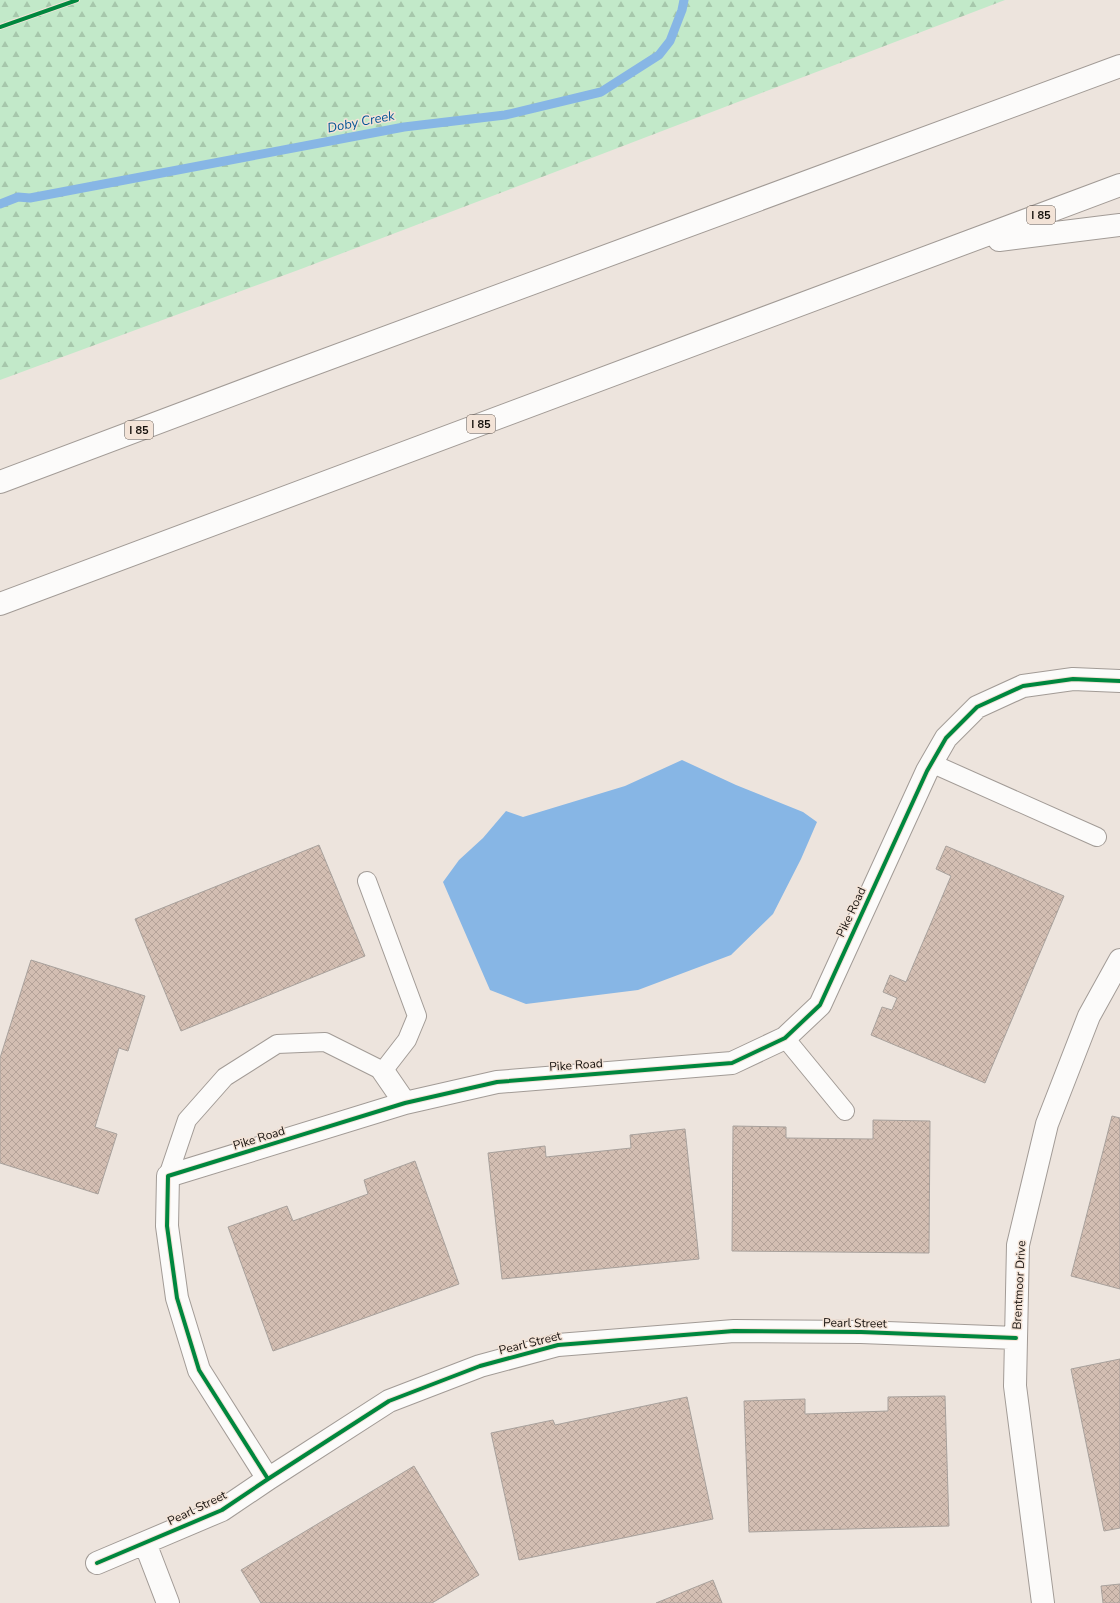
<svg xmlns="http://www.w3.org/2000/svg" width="1120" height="1603" viewBox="0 0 1120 1603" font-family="'Nunito Sans',sans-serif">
  <defs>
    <pattern id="forest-firs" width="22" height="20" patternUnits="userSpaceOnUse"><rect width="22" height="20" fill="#c2e9c9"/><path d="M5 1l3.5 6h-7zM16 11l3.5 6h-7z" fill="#a6c7ab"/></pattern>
    <pattern id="building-cross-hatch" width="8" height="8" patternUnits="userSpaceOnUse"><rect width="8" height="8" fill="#d3beb2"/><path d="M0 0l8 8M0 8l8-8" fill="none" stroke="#b4a298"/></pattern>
  </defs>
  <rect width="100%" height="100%" fill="#ede4dd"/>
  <path fill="url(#forest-firs)" d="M0 0H1005L301 269 0 380Z"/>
  <path fill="#87b6e5" d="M682 760 736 785 803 812 817 822 801 859 773 914 731 955 638 990 526 1004 490 990 443 882 459 860 483 838 506 811 523 817 625 786Z"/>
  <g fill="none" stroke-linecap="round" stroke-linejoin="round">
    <path stroke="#87b6e5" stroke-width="9" d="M0 204 18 197 30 198 404 127 505 115 601 92 659 55 670 41 682 10 684 0"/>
  </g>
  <path fill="url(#building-cross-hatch)" stroke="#a8a19c" d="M319 845 365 956 181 1031 135 919Z
    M946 846 1064 896 985 1083 871 1035 882 1007 892 1010 897 998 883 992 890 975 906 982 951 876 936 869Z
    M31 960 145 996 128 1051 119 1048 95 1127 117 1134 98 1194 0 1163V1058Z
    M1112 1116 1120 1118V1289L1071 1276Z
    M873 1120 930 1121 929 1253 732 1251 733 1126 786 1127V1138L873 1139Z
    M685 1129 699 1259 502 1279 488 1153 545 1146 546 1157 631 1148 630 1135Z
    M415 1161 459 1284 273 1351 228 1227 287 1206 293 1221 368 1194 364 1180Z
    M1120 1359V1528L1104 1531 1071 1369Z
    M945 1396 949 1526 749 1532 744 1401 805 1399V1414L888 1411V1397Z
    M687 1397 713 1519 519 1560 491 1433 553 1420 555 1425Z
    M414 1466 479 1575 432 1603H261L241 1570Z
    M713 1580 722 1603H656Z
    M1120 1584V1603H1103L1101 1586Z"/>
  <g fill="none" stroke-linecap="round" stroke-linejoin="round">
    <g stroke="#a29b96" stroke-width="20">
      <path id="lane" d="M931 763 1097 837
        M785 1038 845 1111
        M168 1176 187 1120 225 1077 277 1044 325 1042 383 1071 407 1040 417 1016 367 881"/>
    </g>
    <g stroke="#a29b96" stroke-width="24">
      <path id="street" d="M383 1071 405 1103
        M268 1479 199 1370 177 1298 167 1226 168 1176 405 1103 497 1082 732 1063 785 1038 820 1005 927 771 946 738 977 707 1023 686 1073 679 1120 681
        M145 1543 168 1603
        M97 1563 222 1510 268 1479 389 1401 480 1366 558 1345 734 1331 861 1332 1016 1338
        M1043 1603 1015 1386 1018 1245 1047 1124 1089 1016 1120 960"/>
    </g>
    <g stroke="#a29b96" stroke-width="24">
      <path id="highway" d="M999 240 1120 225
        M0 482 279 377 1120 66
        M0 604 1120 185"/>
    </g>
    <use href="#lane" stroke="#fcfbfa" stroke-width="18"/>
    <use href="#street" stroke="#fcfbfa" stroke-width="22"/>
    <use href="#highway" stroke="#fcfbfa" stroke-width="22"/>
    <g stroke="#f3e3d7" stroke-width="6">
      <path id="cycleway" d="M0 27 77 0
        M268 1479 199 1370 177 1298 167 1226 168 1176 405 1103 497 1082 732 1063 785 1038 820 1005 927 771 946 738 977 707 1023 686 1073 679 1120 681
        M97 1563 222 1510 268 1479 389 1401 480 1366 558 1345 734 1331 861 1332 1016 1338"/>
    </g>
    <use href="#cycleway" stroke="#00873e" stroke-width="4"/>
  </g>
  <g text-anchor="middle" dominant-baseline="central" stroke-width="3" stroke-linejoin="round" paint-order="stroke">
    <g fill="#f3e3d7" stroke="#584f49" stroke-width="1">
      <rect x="1027" y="206" width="28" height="18" rx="3"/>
      <rect x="467" y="415" width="28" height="18" rx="3"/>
      <rect x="125" y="421" width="28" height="18" rx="3"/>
    </g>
    <g font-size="11" font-weight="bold" fill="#15100c">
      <text x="1041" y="215">I 85</text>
      <text x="481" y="424">I 85</text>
      <text x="139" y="430">I 85</text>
    </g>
    <g font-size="12" fill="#15100c" stroke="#f3e3d7">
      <text transform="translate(851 912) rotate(-65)">Pike Road</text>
      <text transform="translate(576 1065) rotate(-4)">Pike Road</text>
      <text transform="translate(259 1138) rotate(-17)">Pike Road</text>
      <text transform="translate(1019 1285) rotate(-87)">Brentmoor Drive</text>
      <text transform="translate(855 1323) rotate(1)">Pearl Street</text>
      <text transform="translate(530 1343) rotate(-14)">Pearl Street</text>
      <text transform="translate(197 1508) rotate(-26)">Pearl Street</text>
    </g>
    <g font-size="13" font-style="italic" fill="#005595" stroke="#f3e3d7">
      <text transform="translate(361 122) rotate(-11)">Doby Creek</text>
    </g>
  </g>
</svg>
